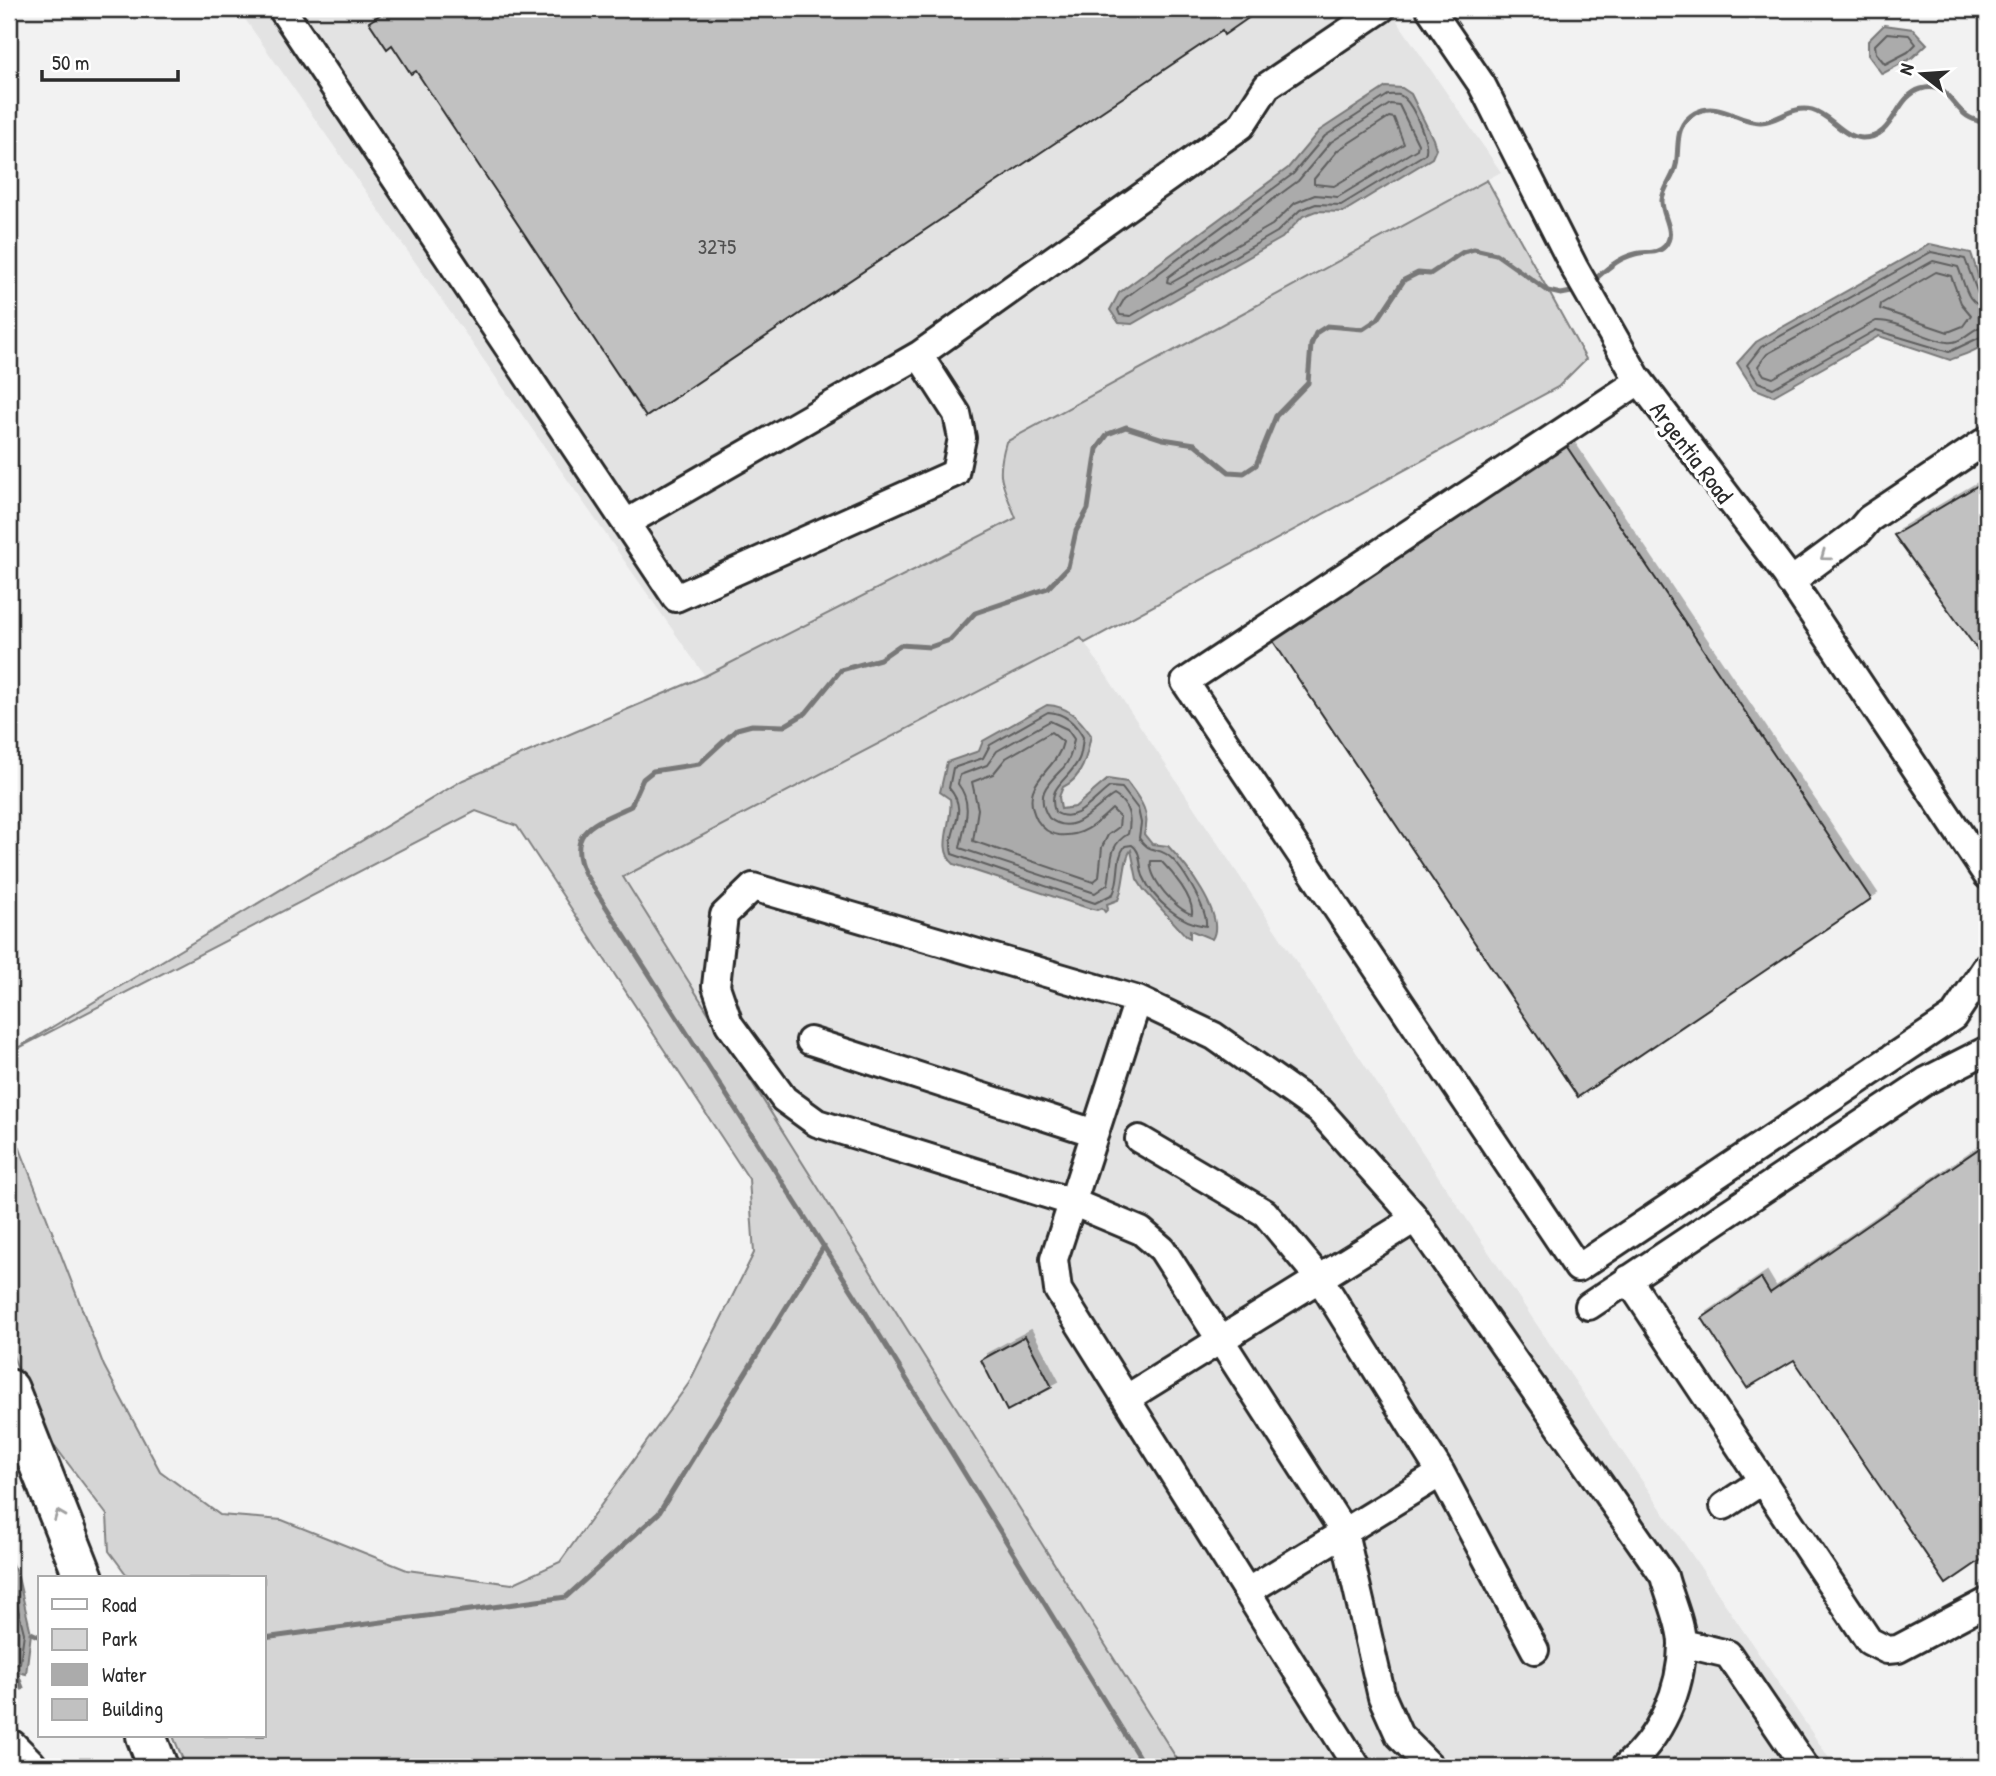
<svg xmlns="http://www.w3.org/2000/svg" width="1996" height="1776" viewBox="0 0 1996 1776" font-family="'Patrick Hand',sans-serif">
  <defs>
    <filter id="shadow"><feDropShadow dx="6" dy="-6" stdDeviation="0" flood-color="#0004"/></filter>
  </defs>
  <rect width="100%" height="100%" fill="#f2f2f2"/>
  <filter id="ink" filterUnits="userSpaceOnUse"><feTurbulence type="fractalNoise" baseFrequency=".0143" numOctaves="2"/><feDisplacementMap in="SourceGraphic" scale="14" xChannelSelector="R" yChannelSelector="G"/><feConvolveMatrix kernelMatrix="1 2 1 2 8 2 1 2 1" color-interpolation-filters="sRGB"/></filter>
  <g filter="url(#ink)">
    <path fill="#e3e3e3" d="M238 9H1389L1501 172 1007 441 1000 484 1016 518 705 676Z
      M1081 637 1533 1319 1835 1767H1182L623 877Z"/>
    <path fill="#d5d5d5" stroke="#808080" stroke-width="2" d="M1487 180 1586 359 1558 387 1085 643 1081 638 623 877 1182 1767H186L173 1736H264V1578H129L109 1551 107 1515 42 1429 9 1346V1120L104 1366 160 1471 220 1515 282 1520 407 1570 512 1584 560 1562 689 1383 754 1253 749 1179 517 826 476 811 9 1053 463 780 705 676 1016 518C1003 484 995 480 1006 442Z"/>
    <path fill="#ababab" stroke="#787878" stroke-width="2" d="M1884 25 1913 29 1927 44 1912 58 1882 74 1868 55V41Z
      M1386 87 1402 88 1411 94 1433 139 1436 149 1432 158 1343 212 1316 211 1303 216 1282 238 1132 324 1119 323 1110 310 1119 293 1288 168 1319 131Z
      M1930 244 1971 253C1978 273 1996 330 1980 347 1972 353 1959 356 1950 360L1879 336 1773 396 1753 388 1737 363 1756 342Z
      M1047 705C1068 706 1079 718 1091 735 1087 755 1083 778 1063 787L1059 797 1061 809 1075 807 1108 779 1127 782C1139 798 1152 813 1144 834L1152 844 1168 846C1184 863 1227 916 1212 939L1190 930V938L1186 936 1144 890 1137 879 1131 850C1123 860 1125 885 1118 900L1107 904 1108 909 1105 912 1102 908 1097 910 1088 908 954 864C935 848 954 821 950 799L940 792 947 762 979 751 983 741Z
      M9 1558 18 1577 31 1633 26 1674 9 1670Z"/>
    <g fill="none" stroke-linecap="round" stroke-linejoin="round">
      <path stroke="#5e5e5e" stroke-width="2" d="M1887 33 1909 35 1916 44 1908 52 1885 64 1876 53 1875 45Z
        M1388 95C1394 95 1399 93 1404 98 1413 106 1431 144 1425 154L1341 205 1316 204 1300 210 1277 232 1131 316 1120 315 1118 310 1125 298 1293 174 1325 136Z
        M1390 104 1399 105 1418 144 1417 149 1338 197 1315 195 1295 203 1272 225 1171 283 1167 282 1168 277 1298 181 1331 142Z
        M1389 117 1394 118 1404 144 1334 186 1314 184V179L1338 150Z
        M1936 272 1951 276 1961 303 1971 315 1963 326 1948 332 1880 309 1881 304Z
        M1987 298 1978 294 1965 259 1931 252 1761 347 1747 365 1758 382 1773 388 1876 330 1949 352 1987 334
        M1987 307C1966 306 1965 283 1958 267L1933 261 1767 354 1758 366 1764 375 1773 378 1876 321C1900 320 1923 339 1947 342 1962 345 1972 326 1987 325
        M1048 712C1065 713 1075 723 1083 737 1082 744 1082 753 1079 759 1069 781 1046 785 1055 812 1076 826 1095 797 1110 787L1122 788 1138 809 1141 823 1139 838C1150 853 1154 847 1166 854 1181 863 1208 910 1206 926 1180 923 1154 901 1143 876 1139 865 1142 852 1132 845L1125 846C1115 859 1121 878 1113 894L1095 903 952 854C946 830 971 813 949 788L953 768 983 758 990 745Z
        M1050 721 1067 729 1074 739C1072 750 1070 762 1061 770 1046 785 1035 796 1049 818 1074 839 1095 806 1114 795 1129 804 1132 818 1128 834 1107 846 1113 863 1108 884L1095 893 960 848C964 826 974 804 958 784L960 775 987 765 997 751Z
        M1051 732 1063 742C1057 772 1017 781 1037 820 1042 828 1050 834 1059 835 1083 837 1096 824 1112 809L1120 817 1119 827 1108 835 1102 847 1099 877 1093 882 973 841 978 809 972 782 993 774 1006 758Z
        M1151 861H1161C1172 872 1194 898 1192 914 1176 910 1148 878 1151 861Z
        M9 1573 24 1633 20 1663 9 1664"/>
      <path stroke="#787878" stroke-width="5" d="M1591 283C1604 271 1618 258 1635 254 1646 251 1657 255 1665 246 1677 232 1661 215 1662 200 1663 188 1674 177 1676 165 1680 145 1673 126 1695 113 1719 100 1738 123 1761 122 1780 121 1791 105 1812 110 1831 115 1842 137 1862 138 1895 139 1894 97 1921 89 1946 81 1951 105 1967 116 1973 120 1980 122 1987 124
        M31 1633 40 1637
        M264 1638 566 1597 659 1513 824 1246
        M16 1672 22 1688
        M1145 1767 856 1297 585 874C564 829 598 822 631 806L643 779 653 771 699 764 737 729 752 725 784 726 806 713 841 670 880 659 900 645 930 647 950 640 975 613 1048 588 1068 567 1076 531 1088 509 1097 449 1108 434 1126 427 1163 439 1195 444 1229 472 1244 473 1256 465 1276 416 1308 383 1311 345 1316 333 1327 326 1363 329 1378 319 1404 280 1418 273 1430 274 1463 252 1474 249 1496 254 1548 291 1561 294 1577 291"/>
    </g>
    <path fill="#c1c1c1" stroke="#2b2b2b" stroke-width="2" filter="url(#shadow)" d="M389 9H1270L1260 16 1257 12 1224 35 1222 31 646 417 416 71 411 74 392 45 387 49 369 22Z
      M1563 441 1871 899 1578 1097 1271 638Z
      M1987 480V663L1894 535Z
      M1987 1143V1556L1946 1584 1794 1360 1747 1388 1702 1318 1761 1278 1770 1293Z
      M1025 1336 1052 1387 1007 1411 981 1360Z"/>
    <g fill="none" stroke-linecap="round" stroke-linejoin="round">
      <g stroke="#2b2b2b" stroke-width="32">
        <path id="minor" d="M282 9 676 598 955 473 962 438 957 414 919 355 626 523
          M1430 9 1482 85 1575 269 1636 376 1786 574 1987 875
          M919 355 1241 126 1267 86 1381 9
          M1639 381 1185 682 1578 1268 1953 1017 1987 966
          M1790 582 1859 531 1869 519 1987 440
          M1138 1000 1054 1259 1058 1290 1357 1767
          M810 1041 1095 1133
          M1139 1139 1265 1213 1320 1279 1441 1473 1535 1650
          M1628 1279 1869 1641 1887 1650 1898 1649 1987 1602
          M1589 1306 1926 1081 1987 1050
          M1127 1398 1415 1219
          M1724 1506 1762 1481
          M1248 1591 1441 1473
          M1682 1643 1728 1654 1805 1767
          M1431 1767 1399 1735 1382 1697 1344 1532 1162 1249 1141 1231 1072 1202 817 1123 784 1099 729 1024 716 986 724 915 753 887 1138 1000 1214 1036 1320 1111 1412 1214 1664 1576C1669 1597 1682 1623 1682 1644 1682 1690 1660 1738 1625 1767"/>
      </g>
      <g stroke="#2b2b2b" stroke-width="44">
        <path id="highway" d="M9 1389 84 1578
          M146 1736 158 1767
          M9 1749 27 1767"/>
      </g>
      <use href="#minor" stroke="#fff" stroke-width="26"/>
      <use href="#highway" stroke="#fff" stroke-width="38"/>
    </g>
    <defs><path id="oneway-chevron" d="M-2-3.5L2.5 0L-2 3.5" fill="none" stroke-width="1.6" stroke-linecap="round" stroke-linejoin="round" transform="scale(1.75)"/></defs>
    <g stroke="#a0a0a0">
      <use href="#oneway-chevron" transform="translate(1825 556) rotate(144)"/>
      <use href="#oneway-chevron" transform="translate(59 1515) rotate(-112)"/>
    </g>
  </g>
  <g text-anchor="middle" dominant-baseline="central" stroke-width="7" stroke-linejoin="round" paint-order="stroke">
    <g font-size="21" fill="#505050">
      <text x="717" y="246">3275</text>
    </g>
    <g font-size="24" fill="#2b2b2b" stroke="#fff">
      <text transform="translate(1692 452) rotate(53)">Argentia Road</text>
    </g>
  </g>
  <rect width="1996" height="1776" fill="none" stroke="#fff" stroke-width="35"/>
  <rect x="18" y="18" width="1961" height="1741" fill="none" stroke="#2b2b2b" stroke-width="2.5" filter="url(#ink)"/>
  <rect x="38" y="1576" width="228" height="161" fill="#ffffff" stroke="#aaaaaa" stroke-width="2"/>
  <rect x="52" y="1599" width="35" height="10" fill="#ffffff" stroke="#aaaaaa" stroke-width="2"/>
  <text x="102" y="1612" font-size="21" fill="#2b2b2b">Road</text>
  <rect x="52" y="1629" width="35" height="21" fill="#d5d5d5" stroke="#aaaaaa" stroke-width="2"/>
  <text x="102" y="1646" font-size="21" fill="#2b2b2b">Park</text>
  <rect x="52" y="1664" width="35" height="21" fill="#ababab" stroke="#aaaaaa" stroke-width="2"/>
  <text x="102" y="1682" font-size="21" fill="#2b2b2b">Water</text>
  <rect x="52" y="1699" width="35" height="21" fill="#c1c1c1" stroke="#aaaaaa" stroke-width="2"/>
  <text x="102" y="1716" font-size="21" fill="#2b2b2b">Building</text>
  <g transform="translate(1922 74) rotate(287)" stroke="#ffffff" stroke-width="5" paint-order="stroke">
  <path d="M0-5L12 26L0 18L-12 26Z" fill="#2b2b2b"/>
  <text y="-10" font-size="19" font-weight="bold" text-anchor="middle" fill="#2b2b2b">N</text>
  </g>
  <path d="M42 70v10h136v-10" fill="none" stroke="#2b2b2b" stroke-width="3.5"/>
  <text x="52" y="70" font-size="21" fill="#2b2b2b" stroke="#ffffff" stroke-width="5" paint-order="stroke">50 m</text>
</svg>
